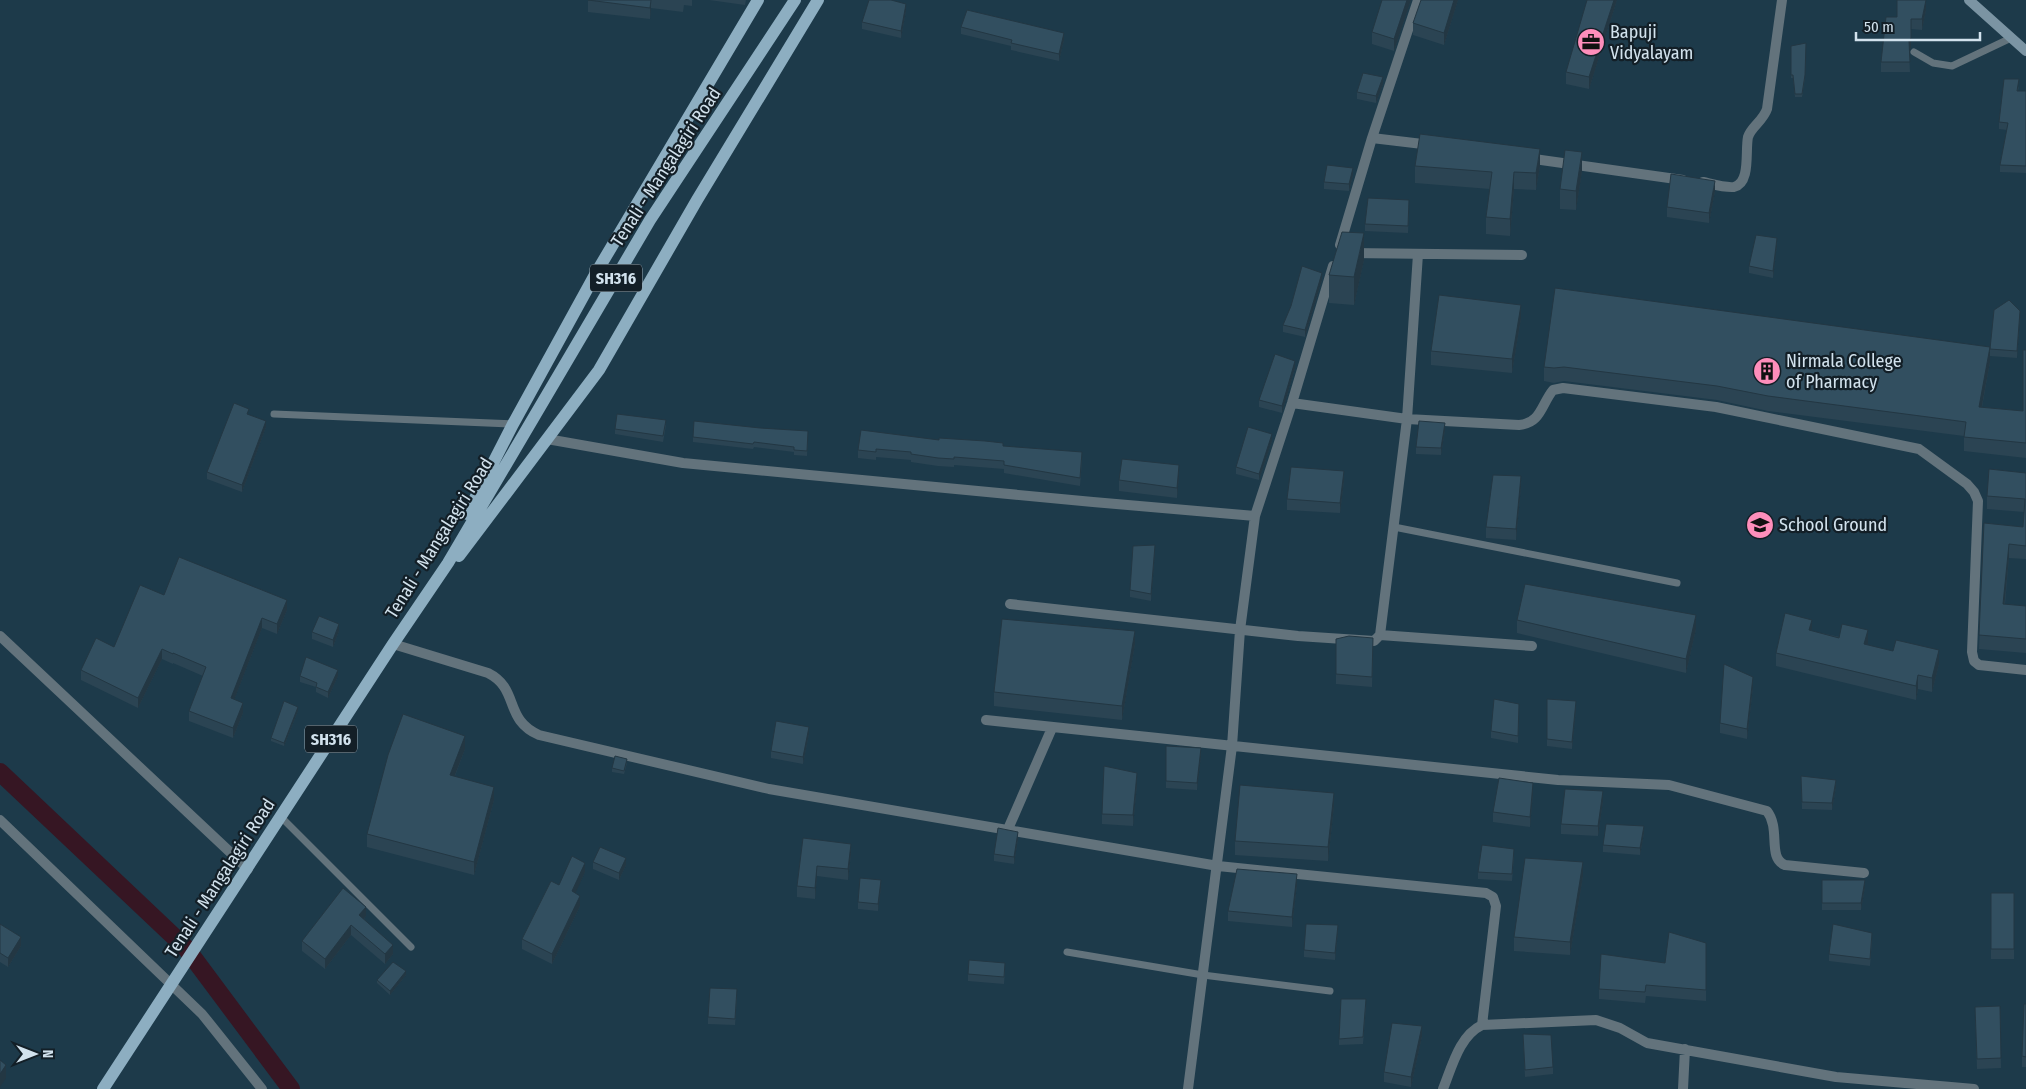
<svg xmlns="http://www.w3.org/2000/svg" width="2026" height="1089" viewBox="0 0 2026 1089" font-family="'Fira Sans Condensed',sans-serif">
  <rect width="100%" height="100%" fill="#1d3a4a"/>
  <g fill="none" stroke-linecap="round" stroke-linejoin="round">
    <path stroke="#361623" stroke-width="18" d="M0 772 186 948 291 1089"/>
    <path stroke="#63737c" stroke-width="7" d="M1914 52 1933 63 1952 66 2011 38
      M274 414 513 424
      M1394 527 1677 583
      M281 817 411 947
      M1067 952 1203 975 1330 991"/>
    <path stroke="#63737c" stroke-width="10" d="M1372 138 1431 145
      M1527 158 1683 180
      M1703 182C1712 184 1725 188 1734 187 1751 183 1745 151 1748 137 1751 127 1763 121 1767 109L1782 0
      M1340 245 1372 138 1418 0
      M1350 253 1522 255
      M1292 403 1407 419 1519 425C1541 423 1541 405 1553 390L1563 388 1716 407 1919 449 1967 484 1974 492 1978 501 1972 652 1974 661 1979 665 2026 670
      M547 439 683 463 1093 502 1255 516
      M1010 604 1298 636 1374 641 1380 635 1407 419 1418 254
      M1380 635 1532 646
      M0 636 248 869
      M393 644 488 673C520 689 503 719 539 735L769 789 1218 866 1486 893 1493 897 1496 906 1482 1025
      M986 720 1558 780 1669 785 1767 811C1781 829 1767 858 1785 865L1864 873
      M0 820 202 1014 262 1089
      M1008 829 1052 728
      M1188 1089 1232 746 1240 630 1255 516 1292 403 1333 266
      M1443 1089C1452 1067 1459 1036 1482 1025L1596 1020 1620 1028 1647 1043 1836 1077 1974 1089
      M1683 1089 1685 1049"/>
    <path stroke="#7b94a3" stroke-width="10" d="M1969 0 2026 51"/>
    <path stroke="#8daec1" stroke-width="12" d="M467 514 513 424 596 273 758 0
      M459 556 599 370 697 200 818 0
      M103 1089 393 644 448 563 650 220 795 0"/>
  </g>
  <path fill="#2b4453" d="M588 0H692V6L684 5 683 12 651 8 650 19 588 12Z
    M709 0H746L745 5Z
    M1411 0 1394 51 1372 44V32Z
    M1458 0 1444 45 1413 35V23Z
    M1617 0 1589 89 1566 84V72Z
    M1926 10 1922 30 1911 29V48L1909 51 1910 72H1881V62L1897 17Z
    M906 11 901 38 862 29V22Z
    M961 27 1064 40 1059 61 1011 50V46L961 34Z
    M1791 46 1805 78 1802 97H1795L1793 78H1791Z
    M1383 84 1376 103 1357 99V92Z
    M2019 86 2018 91H2026V173L2000 172V165L2007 130 1999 129V122Z
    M1415 166H1540L1536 190 1514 189 1510 236 1486 234V217L1490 189 1415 183Z
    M1582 171 1576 210 1560 209V189Z
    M1353 175 1349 191 1324 189V182Z
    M1715 191 1709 223 1667 217V207Z
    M1409 207 1408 233 1365 231V224Z
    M1777 245 1773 278 1749 273V266Z
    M1364 260 1354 305 1329 303V275Z
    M1322 280 1305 337 1283 332V325Z
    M1521 318 1512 373 1431 365V351Z
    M2020 318 2017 358 1990 356V362L1982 407 2023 411 2026 350V458L1964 451V436L1768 411 1717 400 1564 381 1554 383 1544 381V367L1990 347Z
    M1295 368 1282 413 1259 407V400Z
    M666 425 663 442 615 434V429Z
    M266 427 242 492 207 479V472Z
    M760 428 808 431 807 456 794 455V452L754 447 753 449 693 442V437Z
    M1445 430 1441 455 1416 454V447Z
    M939 440 1003 446 1082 460 1080 486 1004 473V469L954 465V467L938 466 911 462V460L876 457V460L858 458V450Z
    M1272 441 1259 480 1236 474V467Z
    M2026 473V559L2009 558 2005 604 2026 606V653L1979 649 1984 523 2023 527 2024 512 1987 509V496Z
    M1179 476 1177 498 1119 491V480Z
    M1344 481 1340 513 1287 510V499Z
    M1521 486 1516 540 1486 538V527Z
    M1155 552 1151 601 1130 597V590Z
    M164 595 287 610 277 634 262 628 234 700 243 713 233 738 189 721V711L203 676 173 663V664L162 659 138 708 81 680V670L114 647Z
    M1517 620 1696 629 1686 673 1517 633Z
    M339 631 333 647 312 639V632Z
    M1812 631 1868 643 1867 645 1939 664 1932 692 1918 689 1916 700 1776 666V653Z
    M1336 639 1373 648 1372 687 1336 684Z
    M1135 644 1122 720 994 706V692Z
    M300 676H338L328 698 316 692V687L300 682Z
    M1753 687 1747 739 1720 733V723Z
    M1547 699 1576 708 1572 749 1547 746Z
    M1519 704 1518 743 1491 738V731Z
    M298 711 284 746 271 741V738Z
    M809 734 803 764 771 758V751Z
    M1166 746 1201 755 1197 790 1166 788Z
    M465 749 455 776 494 800 474 875 367 847V834Z
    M627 763 624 774 612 772V768Z
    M1801 776 1836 787 1832 810 1802 809Z
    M1137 784 1133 826 1102 824V814Z
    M1533 793 1530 827 1493 822V812Z
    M1603 801 1598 836 1561 834V824Z
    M1334 806 1328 861 1235 855V841Z
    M1644 833 1640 855 1603 852V845Z
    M803 838 851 854 848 880 817 876 815 899 797 897V886Z
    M1018 839 1014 864 994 861V854Z
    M1514 856 1512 881 1478 879V872Z
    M593 862 626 865 619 880 593 869Z
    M585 872 575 893 580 906 552 964 522 949V939L559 885Z
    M1583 876 1570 955 1514 951V937Z
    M1822 880 1865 887 1861 910H1822Z
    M1297 885 1292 927 1228 921V911Z
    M881 887 878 911 858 909V902Z
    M1991 893H2014V959H1991Z
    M366 916 364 919 393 954 385 964 351 935 325 969 302 951V941Z
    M0 924 21 946 8 967 0 962Z
    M1338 932 1335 960 1304 957V950Z
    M1872 940 1870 966 1829 961V954Z
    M1706 943V1001L1646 996 1645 1003 1599 999V989L1665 963Z
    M1005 970 1004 984 968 981V974Z
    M406 975 390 995 377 983V980Z
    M737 996 735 1025 708 1024V1017Z
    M2026 1004V1067H2022V1056Z
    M1366 1006 1363 1044 1339 1045V1039Z
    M2000 1006 2001 1068 1977 1069 1975 1007Z
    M1523 1034 1553 1067V1074L1525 1077Z
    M1422 1036 1411 1087 1384 1082V1072Z"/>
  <path fill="#233743" d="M651 0V8L650 19V8Z
    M1407 0H1411L1394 51V39Z
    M1454 0H1458L1444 45V33Z
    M1614 0H1617L1589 89V77Z
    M1926 0V10L1922 30V19Z
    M906 4V11L901 38V31Z
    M1911 19V48L1909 52V41Z
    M1064 33V40L1059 61V54Z
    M1383 77V84L1376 103V96Z
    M1540 149V166L1536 190V173Z
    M1582 152V171L1576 210V191Z
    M1353 168V175L1349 191V184Z
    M1514 172V189L1510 236V219Z
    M1715 181V191L1709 223V213Z
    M1364 233V260L1354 305V277Z
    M1777 238V245L1773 278V271Z
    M1322 273V280L1305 337V330Z
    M1521 305V318L1512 373V359Z
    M2020 311V318L2017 358V351Z
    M1990 347V362L1979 421V407Z
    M1295 361V368L1282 413V406Z
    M266 421V427L242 492V485Z
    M1445 423V430L1441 455V448Z
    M1272 434V441L1259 480V474Z
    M1179 465V476L1177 498V488Z
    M1344 471V481L1340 513V503Z
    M1521 476V486L1516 540V529Z
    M2009 544V558L2003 618V604Z
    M1155 545V552L1151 601V594Z
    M287 600V610L277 634V624Z
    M1696 615V629L1686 673V659Z
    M262 618V628L231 708V698Z
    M1812 620V633L1809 630Z
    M339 624V631L333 647V640Z
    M1868 630V643L1864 658V644Z
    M1135 631V644L1122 720V706Z
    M162 649V659L138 708V698Z
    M1939 650V664L1932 692V678Z
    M338 670V676L328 698V692Z
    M1918 675V689L1916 700V686Z
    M1753 677V687L1747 739V729Z
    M1576 701V708L1572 749V742Z
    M243 703V713L233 738V728Z
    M298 707V711L284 746V743Z
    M809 727V734L803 764V757Z
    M465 736V749L450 788V775Z
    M1201 748V755L1197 790V783Z
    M1137 773V784L1133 826V815Z
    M1836 780V787L1832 810V803Z
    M1533 783V793L1530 827V817Z
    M494 787V800L474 875V862Z
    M1603 791V801L1598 836V826Z
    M1334 793V806L1328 861V847Z
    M1644 826V833L1640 855V848Z
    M1018 832V839L1014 864V857Z
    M851 844V854L848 880V869Z
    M626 858V865L619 880V873Z
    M1583 862V876L1570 955V942Z
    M585 863V872L572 901V891Z
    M817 866V876L815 899V888Z
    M1297 874V885L1292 927V917Z
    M881 880V887L878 911V904Z
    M1865 880V887L1861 910V903Z
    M580 896V906L552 964V954Z
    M366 907V916L359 925V915Z
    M351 925V935L325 969V959Z
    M1338 925V932L1335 960V953Z
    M21 937V946L8 967V958Z
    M393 945V954L385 964V954Z
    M406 971V975L390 995V991Z
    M1422 1026V1036L1411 1087V1077Z
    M6 1065V1078L0 1087V1074Z"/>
  <path fill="#324f60" stroke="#233743" d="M588 0H651L650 8Z
    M869 0H891L906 4 901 31 862 22Z
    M1382 0H1407L1394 39 1372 32Z
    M1421 0H1454L1444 33 1413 23Z
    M1587 0H1614L1589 77 1566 72Z
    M1897 0H1926L1922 19H1911V38L1909 41 1910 62H1881L1886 17H1897Z
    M967 10 1064 33 1059 54 1011 43 1012 40 961 27Z
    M1806 43 1805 75 1802 94H1795L1793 75H1791V46Z
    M1363 73 1383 77 1376 96 1357 92Z
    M2004 79H2019L2017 91H2026V166L2000 165 2008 123 1999 122Z
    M1420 134 1540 149 1536 173 1514 172 1510 219 1486 217 1492 172 1415 166Z
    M1565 150 1582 152 1576 191 1560 189Z
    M1327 165 1353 168 1349 184 1324 182Z
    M1671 174 1715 181 1709 213 1667 207Z
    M1368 198 1409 200 1408 226 1365 224Z
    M1342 232 1364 233 1354 277 1329 275Z
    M1756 235 1777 238 1773 271 1749 266Z
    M1302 266 1322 273 1305 330 1283 325 1291 306Z
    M1555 288 1990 347 1979 407 2023 411V350H2026V443L1964 437 1966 422 1768 396 1717 386 1564 367 1554 368 1544 367Z
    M1439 295 1521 305 1512 359 1431 351Z
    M2009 300 2020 311 2017 351 1990 349 1994 310Z
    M1275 354 1295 361 1282 406 1259 400Z
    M234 403 249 409 247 414 266 421 242 485 207 472Z
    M617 414 666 420 663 436 615 429Z
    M694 421 760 428 808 431 807 451 794 450V447L754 442 753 444 693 437Z
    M1419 421 1445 423 1441 448 1416 447Z
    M1248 427 1272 434 1259 474 1236 467Z
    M861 430 939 440V438L985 441 1003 443V446L1082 452 1080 478 1004 465V461L954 457V459L938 458 911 454V452L876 449V452L858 450Z
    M1122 459 1179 465 1177 488 1119 480Z
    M1291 467 1344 471 1340 503 1287 499Z
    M1989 469 2026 473V546L2009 544 2003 604 2026 606V639L1979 635 1984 523 2023 527 2025 499 1987 496Z
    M1493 475 1521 476 1516 529 1486 527Z
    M1155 545 1151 594 1130 590 1133 546Z
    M179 557 287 600 277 624 262 618 231 698 243 703 233 728 189 711 206 667 173 653V654L162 649 138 698 81 670 96 638 114 647 140 585 164 595Z
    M1525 584 1696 615 1686 659 1517 620Z
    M1785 613 1812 620 1809 630 1839 638 1842 624 1868 630 1864 644 1893 651 1896 640 1939 650 1932 678 1918 675 1916 686 1776 653Z
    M319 616 339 624 333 640 312 632Z
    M1002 619 1135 631 1122 706 994 692Z
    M1349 636 1373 638 1372 677 1336 674V639Z
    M306 657 338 670 328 692 316 687 317 683 300 676Z
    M1724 664 1753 677 1747 729 1720 723Z
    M1494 699 1519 704 1518 736 1491 731Z
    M1547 699 1576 701 1572 742 1547 739Z
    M284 701 298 707 284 743 271 738Z
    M403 714 465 736 450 775 494 787 474 862 367 834 388 755Z
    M776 721 809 727 803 757 771 751Z
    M1166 746 1201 748 1197 783 1166 781Z
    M615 756 627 759 624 771 612 768Z
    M1104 766 1137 773 1133 815 1102 814Z
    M1801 776 1836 780 1832 803 1802 802Z
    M1499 778 1533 783 1530 817 1493 812Z
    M1240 785 1334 793 1328 847 1235 841Z
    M1565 789 1603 791 1598 826 1561 824Z
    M1606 824 1644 826 1640 848 1603 845Z
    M998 828 1018 832 1014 857 994 854Z
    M803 838 851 844 848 869 817 866 815 888 797 886Z
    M1482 845 1514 849 1512 874 1478 872Z
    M600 847 626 858 619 873 593 862Z
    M572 856 585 863 572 891 580 896 552 954 522 939 551 881 559 885Z
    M1525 858 1583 862 1570 942 1514 937Z
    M1237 869 1297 874 1292 917 1228 911Z
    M860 878 881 880 878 904 858 902Z
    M1822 880H1865L1861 903H1822Z
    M343 888 366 907 359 915 393 945 385 954 351 925 325 959 302 941Z
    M1991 893H2014V949H1991Z
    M0 924 21 937 8 958 0 953Z
    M1306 924 1338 925 1335 953 1304 950Z
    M1833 924 1872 933 1870 959 1829 954Z
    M1669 932 1706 943V990L1646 985 1645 992 1599 989 1601 954 1665 963Z
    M969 960 1005 963 1004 977 968 974Z
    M393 962 406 971 390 991 377 980Z
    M710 988 737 989 735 1019 708 1017Z
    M1341 999H1366L1363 1037 1339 1039Z
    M2024 1004H2026V1057L2022 1056Z
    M2000 1006 2001 1058 1977 1059 1975 1007Z
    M1392 1023 1422 1026 1411 1077 1384 1072Z
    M1523 1034 1551 1035 1553 1067 1525 1070Z
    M0 1060 6 1065 0 1074Z"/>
  <defs>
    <g id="office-disc" transform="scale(1.4375)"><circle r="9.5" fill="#fe8ebb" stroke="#131f27"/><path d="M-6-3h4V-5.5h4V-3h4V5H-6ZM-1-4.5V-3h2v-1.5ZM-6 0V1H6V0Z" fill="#111"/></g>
    <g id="building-disc" transform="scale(1.4375)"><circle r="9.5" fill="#fe8ebb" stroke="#131f27"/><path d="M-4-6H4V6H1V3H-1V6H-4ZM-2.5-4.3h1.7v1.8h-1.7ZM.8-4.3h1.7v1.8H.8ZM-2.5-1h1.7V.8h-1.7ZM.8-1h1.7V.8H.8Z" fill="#111"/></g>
    <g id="school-disc" transform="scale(1.4375)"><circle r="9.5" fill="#fe8ebb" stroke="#131f27"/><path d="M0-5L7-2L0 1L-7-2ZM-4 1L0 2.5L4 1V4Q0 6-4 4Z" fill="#111"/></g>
  </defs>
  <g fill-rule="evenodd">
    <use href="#office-disc" x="1591" y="42"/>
    <use href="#building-disc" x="1767" y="371"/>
    <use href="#school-disc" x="1760" y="525"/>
  </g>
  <g text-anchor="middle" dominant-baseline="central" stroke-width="4.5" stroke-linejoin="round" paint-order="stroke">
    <g fill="#131f27" stroke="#99a8b2" stroke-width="1">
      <rect x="590" y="264.5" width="52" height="27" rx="4"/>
      <rect x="305" y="725.5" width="52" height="27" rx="4"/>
    </g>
    <g font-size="16" font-weight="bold" fill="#d2e2ed">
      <text x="616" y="278">SH316</text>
      <text x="331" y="739">SH316</text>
    </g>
    <g font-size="18" fill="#d2e2ed" stroke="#131f27" text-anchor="start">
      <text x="1610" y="32">Bapuji<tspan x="1610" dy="21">Vidyalayam</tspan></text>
      <text x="1786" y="361">Nirmala College<tspan x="1786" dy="21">of Pharmacy</tspan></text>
      <text x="1779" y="525">School Ground</text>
    </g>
    <g font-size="18" fill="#d2e2ed" stroke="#131f27">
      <text transform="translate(666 167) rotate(-57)">Tenali - Mangalagiri Road</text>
      <text transform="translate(439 538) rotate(-58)">Tenali - Mangalagiri Road</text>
      <text transform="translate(220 878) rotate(-57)">Tenali - Mangalagiri Road</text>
    </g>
  </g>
  <g transform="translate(35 1054) rotate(90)" stroke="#131f27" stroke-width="4" paint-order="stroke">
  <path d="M0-4L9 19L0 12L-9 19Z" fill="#d2e2ed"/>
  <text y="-8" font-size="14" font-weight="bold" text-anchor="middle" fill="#d2e2ed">N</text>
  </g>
  <path d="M1856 32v8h124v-8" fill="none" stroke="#d2e2ed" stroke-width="2.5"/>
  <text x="1864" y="32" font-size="15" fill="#d2e2ed" stroke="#131f27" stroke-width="4" paint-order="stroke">50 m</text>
</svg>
